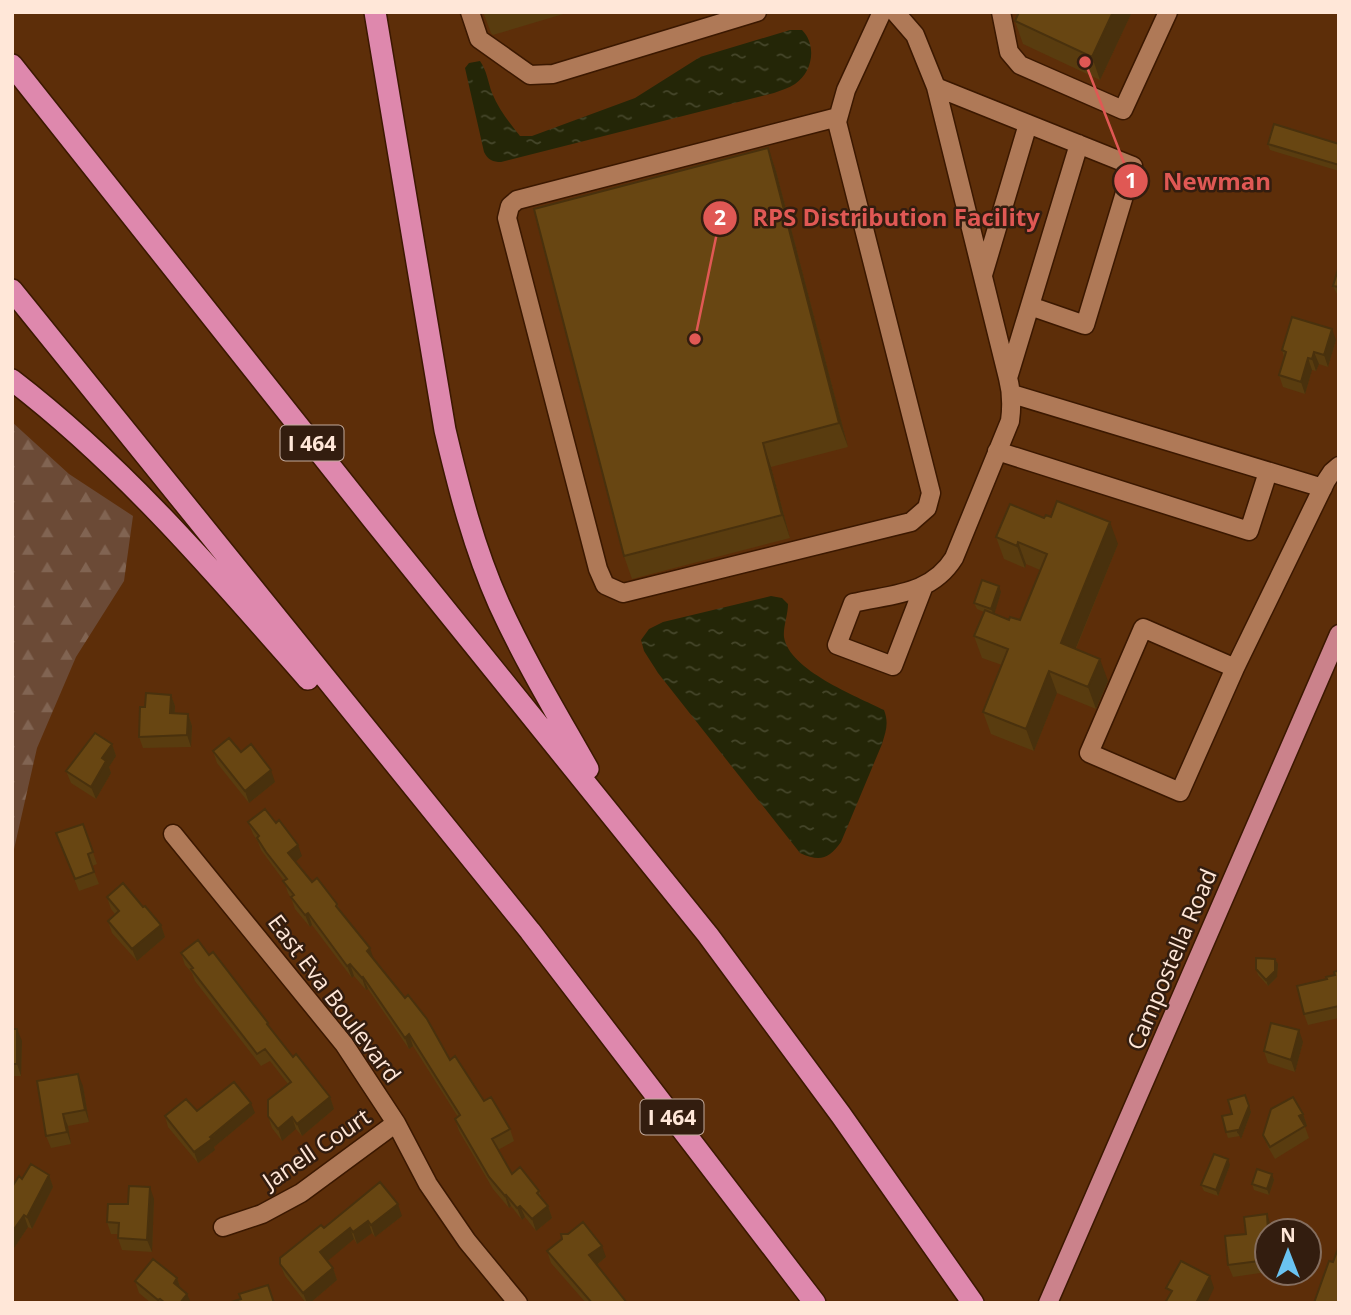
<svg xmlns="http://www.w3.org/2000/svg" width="1351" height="1315" viewBox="0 0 1351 1315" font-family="'Open Sans',sans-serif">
  <defs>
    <pattern id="forest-firs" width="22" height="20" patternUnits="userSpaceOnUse" patternTransform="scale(1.75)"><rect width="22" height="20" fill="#6b4a36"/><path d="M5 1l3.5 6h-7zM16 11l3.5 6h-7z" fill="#816452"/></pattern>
    <pattern id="water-ripples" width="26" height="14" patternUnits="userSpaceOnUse" patternTransform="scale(1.75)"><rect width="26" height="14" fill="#242607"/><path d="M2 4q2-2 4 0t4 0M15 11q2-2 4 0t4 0" fill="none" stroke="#45462a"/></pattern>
  </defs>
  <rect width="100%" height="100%" fill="#5d2e09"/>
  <path fill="url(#forest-firs)" d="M12 422 69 474 133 516 124 581 76 657 37 748 12 858Z"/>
  <path fill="url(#water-ripples)" d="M790 30H802C817 45 813 72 795 84 789 88 781 90 774 93L501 162C493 162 488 160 484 152L465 68 469 63 480 61C487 71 488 82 492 93 499 110 509 122 520 136H532L635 98 700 57Z
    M771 596 782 598 788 604C788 615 783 627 784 637 789 670 856 696 884 710 889 723 886 731 882 744L841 842C829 859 820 862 800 853L658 673 644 651 641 640 649 629 663 622Z"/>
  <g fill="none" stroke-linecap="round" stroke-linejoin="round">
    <g stroke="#3b1800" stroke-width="21">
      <path id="minor" d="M470 12 479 39 530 75 553 74 757 12
        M895 12 915 35 936 87 1008 378C1012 393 1012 406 1010 421L954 558C931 595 892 594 853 603L837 645 893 666 923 588
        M1001 12 1009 52 1020 65 1123 110 1168 12
        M936 87 1133 166 1085 325 1030 306
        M838 117 517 200 510 206 507 218 598 569 605 585 623 593 911 522 927 508 931 493 837 122 846 90 882 12
        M983 275 1028 124
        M1008 378 1079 144
        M1012 394 1323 488
        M997 451 1249 531 1268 472
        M1235 668 1143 628 1089 753 1180 792 1235 668 1326 481 1332 472 1339 466
        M173 834 344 1044 396 1123 428 1184 467 1241 518 1303
        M223 1227 262 1214 301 1193 396 1123"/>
    </g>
    <g stroke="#3b1800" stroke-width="21">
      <path id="major" d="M1048 1303 1339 634"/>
    </g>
    <g stroke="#3b1800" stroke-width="24">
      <path id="highway" d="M375 12 445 430C459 489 474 548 499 604 525 661 557 714 588 769
        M12 65 374 521 708 935 841 1115 973 1303
        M12 290 530 931 815 1303
        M12 380C124 466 215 573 308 679"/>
    </g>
    <use href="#minor" stroke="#af7957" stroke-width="18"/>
    <use href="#major" stroke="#cb828b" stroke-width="18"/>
    <use href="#highway" stroke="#de88ad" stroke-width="21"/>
  </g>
  <path fill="#593c0f" d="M483 12H570L493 35 491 33Z
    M1132 12 1100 80 1023 44 1015 21Z
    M1268 144H1339V171L1270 150Z
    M768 148 776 171 848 447 771 467 790 538 632 579 624 556Z
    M1339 266V298L1333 286Z
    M1336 340 1328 367 1319 364 1316 371 1312 370 1305 394 1283 387 1279 375 1284 357 1282 350Z
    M1044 518 1118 544 1076 649 1108 681 1096 709 1057 693 1034 751 991 734 983 712 1002 665 982 658 974 636 984 612 977 609 974 603 1001 592 994 614 1009 620H1020L1040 570 1026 564 1025 568 1004 559 996 537Z
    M171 695 175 706V714H188L192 726 191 747 143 748 139 737 145 707Z
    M112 744 116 756 109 767 111 773 96 799 71 783 66 771Z
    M213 751 241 752 275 782 249 803 217 763Z
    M248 822 302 856 295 862 312 882 337 904 340 910 374 960 450 1060 484 1101 510 1129 514 1141 498 1150 512 1174 539 1191 543 1201 548 1206 552 1218 536 1231 525 1217 522 1220 511 1206 509 1208 493 1189 459 1131 455 1119 458 1117 413 1046 409 1049 368 989 366 990 354 976 352 978 312 925 310 927 295 909 291 898 288 893 284 881 261 850 258 842 253 834Z
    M83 824 97 864 92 866 99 884 79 891 56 833Z
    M107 897 161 925 165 937 137 961 112 933 108 921 115 914 111 909Z
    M181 953 271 1029 293 1057 330 1097 334 1109 302 1136 296 1129 282 1141 272 1128 268 1116 288 1084 270 1061 261 1066 195 981 192 973 185 965Z
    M1275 959 1278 964 1277 977 1268 986 1258 975 1256 969Z
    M1339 970V1018L1308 1025 1304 1014 1327 979 1335 975Z
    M12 1029 22 1041 21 1076H12Z
    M1303 1042 1295 1072 1268 1063 1264 1051Z
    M83 1086 89 1122 68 1126 71 1144 51 1148 46 1136Z
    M1245 1095 1251 1112 1241 1139 1240 1136 1228 1138 1226 1132 1232 1114Z
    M197 1111 255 1113 214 1147 215 1150 198 1163 168 1127 165 1116Z
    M1303 1114 1307 1126 1305 1127 1309 1138 1275 1159 1268 1147 1263 1135Z
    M1230 1165 1218 1196 1204 1191 1201 1185Z
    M1272 1174 1274 1180 1269 1195 1254 1190 1252 1184Z
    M49 1175 53 1187 32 1229 28 1227 12 1251V1187L22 1179Z
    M154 1199 152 1252 122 1250 118 1238V1234H111L107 1222 128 1204Z
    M402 1216 375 1237 372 1233 357 1244 354 1239 327 1261 333 1268 337 1280 310 1303H306L285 1276 280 1264 324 1228Z
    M1271 1226 1267 1231V1272L1233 1277 1228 1265 1246 1234Z
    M547 1251 606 1257 597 1265 627 1303H586L551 1263Z
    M177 1278 181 1289 191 1303H151L139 1293 135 1281Z"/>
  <path fill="#49310d" d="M1113 12H1132L1100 80 1092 57Z
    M768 148 776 171 848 447 839 423Z
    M1332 329 1336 340 1328 367 1324 355Z
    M1314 352 1319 364 1316 371 1312 359Z
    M1308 358 1312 370 1305 394 1301 382Z
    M763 443 771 467 790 538 782 515Z
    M1110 522 1118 544 1069 665 1061 643Z
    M1018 542 1026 564 1025 568 1017 546Z
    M999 586 1001 592 994 615 991 609Z
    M1100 659 1108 681 1096 709 1088 687Z
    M1049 671 1057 693 1034 751 1026 729Z
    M171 695 175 706 174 725 170 713Z
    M188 714 192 726 191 747 187 735Z
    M112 744 116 756 109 767 111 773 96 799 91 787 102 758Z
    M271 770 275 782 249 803 245 791Z
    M298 845 302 856 292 865 288 853Z
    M308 913 312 925 310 927 305 915Z
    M161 925 165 937 137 961 132 949Z
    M370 948 374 960 367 951Z
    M1275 959 1278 964 1277 977 1268 986 1266 980Z
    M350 964 354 976 352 978 347 966Z
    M363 977 368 989 366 990 362 978Z
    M17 1029 22 1041 21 1076 17 1064Z
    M1299 1030 1303 1042 1295 1072 1291 1060Z
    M409 1034 413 1046 409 1049 405 1038Z
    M78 1074 83 1086 89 1122 85 1110Z
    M330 1097 334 1109 302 1136 297 1124Z
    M251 1103 255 1113 214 1147 215 1150 198 1163 194 1152Z
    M1249 1106 1251 1112 1241 1139 1238 1133Z
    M63 1114 68 1126 71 1144 67 1132Z
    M1303 1114 1307 1126 1305 1127 1299 1116Z
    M292 1117 296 1129 282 1141 278 1129Z
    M1228 1159 1230 1165 1218 1196 1216 1190Z
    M1272 1174 1274 1180 1269 1195 1267 1189Z
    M49 1175 53 1187 32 1229 27 1217Z
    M150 1187 154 1199 152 1252 147 1240Z
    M506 1195 511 1206 509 1208 505 1196Z
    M398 1204 402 1216 375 1237 371 1225Z
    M520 1206 525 1217 522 1220 517 1208Z
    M548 1206 552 1218 536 1231 532 1219Z
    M1267 1214 1271 1226V1231H1268Z
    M24 1215 28 1227 12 1251V1232Z
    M368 1221 372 1233 357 1244 353 1232Z
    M350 1228 354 1239 324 1264 320 1252Z
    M602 1246 606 1257 594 1267 589 1255Z
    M333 1268 337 1280 310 1303H307L303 1293Z
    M1210 1276 1214 1288 1207 1303H1196Z
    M177 1278 181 1290 174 1283Z
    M187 1294 191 1303H180Z"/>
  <path fill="#684612" stroke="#49310d" stroke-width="2" d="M1019 12H1113L1092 57 1015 21Z
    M1274 124 1339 144V165L1268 144Z
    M768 148 839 423 763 443 782 515 624 556 534 209Z
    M1339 266V287L1333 286Z
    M1292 317 1332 329 1324 355 1314 352 1312 359 1308 358 1301 382 1279 375 1286 352 1282 350Z
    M1057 501 1110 522 1061 643 1100 659 1088 687 1049 671 1026 729 983 712 1008 649 974 636 985 610 1009 620 1010 617 1020 620 1047 554 1018 542 1017 546 996 537 1010 504 1044 518 1046 515 1051 517Z
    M982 580 999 586 991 609 974 603Z
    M146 693 171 695 170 713 188 714 187 735 139 737 140 707H145Z
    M95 733 112 744 102 758 106 761 91 787 66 771Z
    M229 738 241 752 251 744 271 770 245 791 213 751Z
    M265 809 276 823 279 820 298 845 288 853 312 882 317 878 337 904 336 906 370 948 367 951 405 998 408 995 427 1019 450 1060 455 1056 484 1101 491 1097 510 1129 492 1139 512 1174 520 1167 539 1191 537 1193 548 1206 532 1219 520 1206 517 1208 506 1195 505 1196 489 1177 455 1119 460 1115 409 1034 405 1038 363 977 362 978 350 964 347 966 308 913 305 915 291 897 294 895 283 881 287 879 266 852 257 838 259 836 248 822Z
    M83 824 93 852 88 854 94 872 75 879 56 833Z
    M123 883 143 907 145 906 161 925 132 949 108 921 119 911 107 897Z
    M198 940 209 955 213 952 268 1023 267 1024 293 1057 296 1054 330 1097 297 1124 292 1117 278 1129 268 1116V1100L291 1082 265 1049 257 1054 191 969 193 968 181 953Z
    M1256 958 1275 959V971L1266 980 1256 969Z
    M1339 970V1006L1304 1014 1297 986 1327 979 1326 977 1335 975 1334 972Z
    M1271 1023 1299 1030 1291 1060 1264 1051Z
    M12 1029H17V1064H12Z
    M78 1074 85 1110 63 1114 67 1132 46 1136 37 1081Z
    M234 1082 251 1103 210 1137 212 1139 194 1152 165 1116 186 1099 197 1111Z
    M1245 1095 1249 1106 1238 1133V1130L1226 1132 1222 1116 1232 1114 1228 1100Z
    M1293 1097 1303 1114 1299 1116 1305 1126 1270 1147 1263 1135 1271 1109Z
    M1214 1154 1228 1159 1216 1190 1201 1185Z
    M31 1164 49 1175 27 1217 24 1215 12 1232V1187L19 1176 22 1179Z
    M1257 1169 1272 1174 1267 1189 1252 1184Z
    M380 1182 398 1204 371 1225 368 1221 353 1232 350 1228 320 1252 333 1268 303 1293 280 1264V1258L321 1225 324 1228Z
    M129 1186 150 1187 147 1240 118 1238 119 1223 107 1222 108 1204H128Z
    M1267 1214 1268 1231H1267V1260L1228 1265 1225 1236 1246 1234 1244 1217Z
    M583 1222 602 1246 589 1255 627 1303H592L547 1251 562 1239 561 1234H568Z
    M1339 1246V1303H1314L1329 1261 1333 1262Z
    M153 1259 177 1278 174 1283 187 1294 180 1303H165L160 1299 158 1300 135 1281Z
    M1181 1261 1210 1276 1196 1303H1165L1172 1291 1166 1288Z
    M268 1285 274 1303H228L241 1299 239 1294Z"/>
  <g text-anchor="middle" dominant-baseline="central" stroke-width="5" stroke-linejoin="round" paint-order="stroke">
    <g fill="#331d0f" stroke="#c2aa9c" stroke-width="2">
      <rect x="280.5" y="425.5" width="63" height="35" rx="5"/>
      <rect x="640.5" y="1099.5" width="63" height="35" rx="5"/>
    </g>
    <g font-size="21" font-weight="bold" fill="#ffe7d8">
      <text x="312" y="443">I 464</text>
      <text x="672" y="1117">I 464</text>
    </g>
    <g font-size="23" fill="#ffe7d8" stroke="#331d0f">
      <text transform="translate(1171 959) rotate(-67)">Campostella Road</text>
      <text transform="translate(335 998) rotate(53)">East Eva Boulevard</text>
      <text transform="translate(316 1148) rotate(-34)">Janell Court</text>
    </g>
  </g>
  <path fill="none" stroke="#e05854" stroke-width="2.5" d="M1085 62L1131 181M695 339L720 218"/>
  <g fill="#e05854" stroke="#331d0f" stroke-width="2.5">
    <circle cx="1085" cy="62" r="7"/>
    <circle cx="695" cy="339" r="7"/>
    <circle cx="1131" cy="181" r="18"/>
    <circle cx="720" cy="218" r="18"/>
  </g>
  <g font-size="21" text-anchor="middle" font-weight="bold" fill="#fff">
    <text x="1131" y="188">1</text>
    <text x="720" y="225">2</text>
  </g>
  <g font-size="24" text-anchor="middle" font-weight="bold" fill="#e05854" stroke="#331d0f" stroke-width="5" stroke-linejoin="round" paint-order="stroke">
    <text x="1217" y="190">Newman</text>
    <text x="896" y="226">RPS Distribution Facility</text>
  </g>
  <rect width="1351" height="1315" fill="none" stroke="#ffe7d8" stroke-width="28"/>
  <g transform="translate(1288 1252)"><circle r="33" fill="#331d0f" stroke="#856e5f" stroke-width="2"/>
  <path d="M0-5L12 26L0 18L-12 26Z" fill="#6ac3f1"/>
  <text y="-10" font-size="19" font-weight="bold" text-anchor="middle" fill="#ffe7d8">N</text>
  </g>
</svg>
